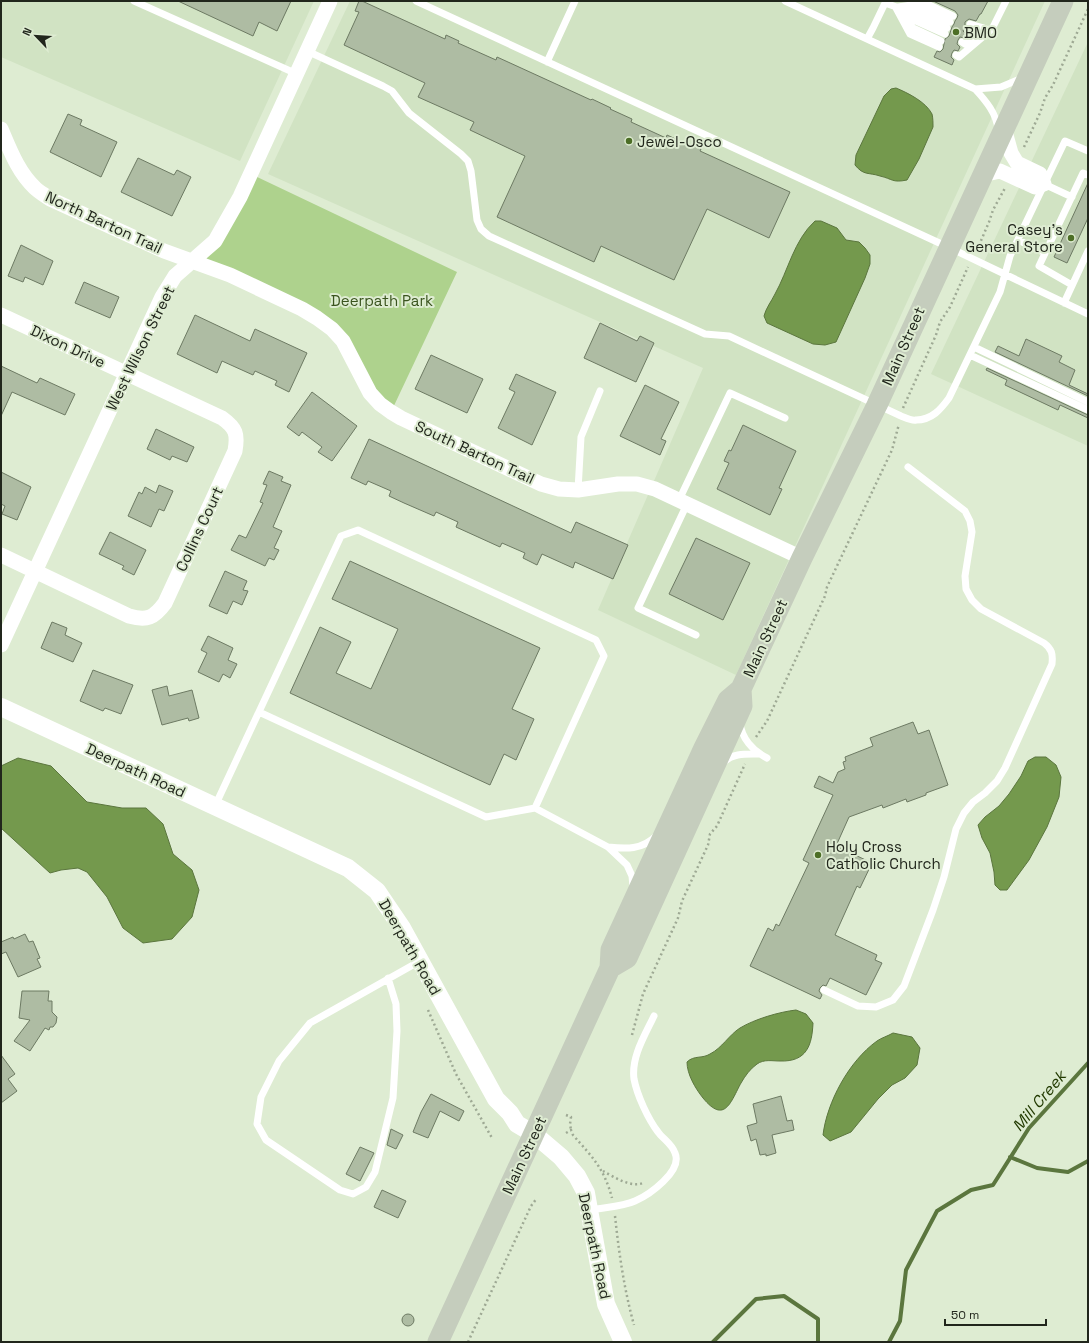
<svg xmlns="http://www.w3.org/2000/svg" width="1089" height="1343" viewBox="0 0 1089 1343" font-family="'Space Grotesk',sans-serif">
  <rect width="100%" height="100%" fill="#deecd2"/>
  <path fill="#d1e3c3" d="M1 1H314L240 161 1 57Z
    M350 1H1045L736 675 598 610 703 368 268 174Z
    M1088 42V446L931 374Z"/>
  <path fill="#aed28d" d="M251 174 457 272 391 412 332 329 193 261Z"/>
  <path fill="#74994d" stroke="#5b763e" d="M896 88C908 93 926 102 932 114 933 118 933 123 933 127L919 159 907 180C892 183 893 179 880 176 868 172 864 176 855 165L856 155 884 96 891 89Z
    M815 221H821L837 228 846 240 859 242 865 248 870 255V264L865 278 836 342 825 345 813 344 767 323 764 316C766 308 771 302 775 294 788 271 794 240 815 221Z
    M1035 757H1046L1056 765 1061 777 1059 797 1047 827 1029 860 1007 890H1000L995 885 994 872 990 853 982 838 978 825 985 817 999 806 1009 794 1021 776 1028 761Z
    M18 758 51 766 87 802 122 808H146L163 824 173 854 192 870 199 890 192 917 172 939 143 943 123 928 107 897 87 872 78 868 61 870 50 873 1 828V766Z
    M796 1010 806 1014 813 1023C812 1045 807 1062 780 1061 772 1061 764 1059 757 1064 750 1069 745 1076 741 1083 731 1101 725 1125 703 1098 695 1088 687 1074 687 1062 694 1055 702 1059 710 1054 722 1048 729 1035 740 1028 755 1019 779 1012 796 1010Z
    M893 1033 912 1037 920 1048 917 1065 905 1078 892 1085 878 1099 851 1132 830 1141 823 1135C827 1102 849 1061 877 1041 881 1038 888 1036 893 1033Z"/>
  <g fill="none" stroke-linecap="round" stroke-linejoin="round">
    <path stroke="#5b763e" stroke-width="4" d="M1010 1157 1037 1168 1068 1172 1088 1161
      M713 1342 756 1299 784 1296 818 1319V1342
      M889 1342 900 1321 906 1270 937 1211 971 1190 993 1185 1029 1128 1088 1063"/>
  </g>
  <path fill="#aebca3" stroke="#6d7a63" d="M178 1H291L277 31 259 22 253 36Z
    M359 1H362L445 39 446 35 459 41 458 43 496 60 497 57 591 100 592 99 611 108 610 109 632 119 631 122 666 138 667 135 682 142V141L701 149 700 151 790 192 769 238 707 209 674 280 601 246 594 262 497 217 525 156 470 130 474 122 418 97 425 83 344 45 359 12 355 11Z
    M933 1H988L981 14H980L976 21 969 19 965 22V26L963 31 966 34 964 38 960 37 958 40 957 44 960 47 958 51 954 50 952 53 951 57 954 60 952 65 934 57 937 51 940 52 943 49 945 39 949 36 952 27 954 24 955 21 957 18 958 15 955 11Z
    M68 114 82 120 80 125 117 142 101 177 50 152Z
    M138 158 174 175 177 170 191 177 172 216 121 192Z
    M1088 183V218L1067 263 1054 257Z
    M21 245 53 261 43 285 25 277 23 282 8 276Z
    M84 282 119 297 110 318 75 303Z
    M195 315 250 341 255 329 307 353 289 392 275 385 277 381 255 371 253 375 222 361 217 373 177 354Z
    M600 323 637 341 640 336 654 343 636 382 584 358Z
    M1026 339 1062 356 1059 362 1075 370 1069 385 1088 394V396L995 352 998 346 1019 356Z
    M431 355 483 379 467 413 415 389Z
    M1 366 37 383 40 378 75 394 65 415 12 392 1 416Z
    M987 368 1088 415V418L1060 405 1058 410 1005 385 1007 380 986 370Z
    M516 374 556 392 532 445 498 428 515 392 509 389Z
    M645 385 679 402 661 439 666 441 660 455 620 436Z
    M312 392 357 426 332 461 318 452 322 447 302 432 299 436 287 427Z
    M743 425 796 451 779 488 782 489 770 515 717 489 729 463 724 461 729 450 731 451Z
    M156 429 194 447 187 462 172 456 170 460 147 449Z
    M369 439 571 533 576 522 628 545 613 579 575 562 573 568 542 554 537 565 523 558 525 553 502 543 500 547 456 527 458 522 436 512 434 516 404 503 389 496 391 491 368 481 366 485 351 478Z
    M269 471 283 477 281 481 291 485 273 527 282 531 274 548 279 550 274 560 269 558 265 566 231 550 239 535 246 538 263 503 260 502 267 485 263 484Z
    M1 472 31 487 17 520 2 514 5 506 1 504Z
    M159 485 173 491 164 511 159 509 151 527 128 516 139 492 142 494 145 487 156 493Z
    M110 532 146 550 134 575 122 569 124 566 99 554Z
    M696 538 750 563 723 620 669 594Z
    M350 561 540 648 512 709 534 719 516 760 504 754 490 785 290 693 320 627 351 642 336 673 371 689 398 629 332 599Z
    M225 571 247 581 243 590 248 591 242 605 233 601 227 614 209 606Z
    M52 622 67 628 65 635 82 643 73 662 41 648Z
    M208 636 233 648 228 660 237 664 230 678 223 674 219 682 198 672 207 653 201 650Z
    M93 670 133 685 121 714 105 708 103 711 80 701Z
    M167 686 169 696 192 690 199 718 189 721 188 718 162 725 152 690Z
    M913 722 918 734 929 730 948 785 926 793V795L907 802 906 799 883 808 882 805 849 817 836 846 872 863 860 888 857 886 835 935 877 955 875 960 882 963 866 995 830 978 826 986 823 985 820 988 819 991 822 995 820 999 750 966 768 928 773 931 776 924 779 926 809 863 803 860 833 795 814 787 819 776 833 783 838 772 845 769 843 762 846 761 845 757 873 746 870 738Z
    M25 934 29 942 33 941 40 958 37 959 41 967 18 977 6 952 1 954V942L13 937 14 939Z
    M22 991H49L48 1001H52V1012L57 1017 56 1023 53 1027H50L49 1030 45 1028 30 1051 14 1041 30 1020 19 1018Z
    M1 1055 15 1074 8 1079 17 1091 1 1103Z
    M431 1094 464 1111 459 1121 440 1111 428 1138 413 1132 421 1112Z
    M781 1096 787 1121 792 1120 794 1130 772 1135 776 1153 766 1156V1154L760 1155 756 1139 751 1141 747 1126 757 1123 753 1104Z
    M391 1129 403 1135 396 1149 387 1145Z
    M360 1147 374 1153 360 1181 346 1174Z
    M382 1190 406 1201 398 1218 374 1207Z
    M402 1320a6 6 0 1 1 12 0a6 6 0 1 1-12 0Z"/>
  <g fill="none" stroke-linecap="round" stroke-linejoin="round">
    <path stroke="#9ea994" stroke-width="2.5" stroke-dasharray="2 3" stroke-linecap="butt" d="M1024 147 1040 113 1045 98 1053 85 1088 9
      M977 250 989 222 993 210 1005 188
      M903 408 936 335 940 322 950 307 968 267
      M756 737 767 721 825 596 827 587 892 450 899 424
      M428 1010 456 1074 492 1138
      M632 1035 643 994 678 918 682 901 708 845 710 834 717 826 745 764
      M566 1115 571 1117 570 1124 571 1130
      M566 1133 571 1130 573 1135C593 1158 604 1168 612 1198
      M603 1171C614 1177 631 1188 643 1183
      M615 1216C619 1253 624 1289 634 1325
      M468 1342 531 1206 537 1198"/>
    <path stroke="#fff" stroke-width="7" d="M134 1 297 74
      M416 1 948 247 1088 314
      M785 1 975 89C986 101 997 114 998 130
      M885 3 919 15 947 28
      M898 7 925 3 953 16
      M896 8 910 34 939 47
      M910 8 922 9 950 22
      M904 13 916 21 945 34
      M905 18 913 28 941 41
      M970 24 984 28
      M968 30 971 31 992 29
      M867 39 873 28 886 1
      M962 42 965 44 978 37
      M307 51 383 86 392 91 409 113 461 154 468 161 471 171 477 220 481 229 489 236 705 334 729 336 901 416C906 418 912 421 916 420 932 420 941 409 949 398L1000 292 1010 256 1065 141 1088 151
      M956 55 959 57 992 29 1006 1
      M547 62 575 1
      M975 89 1001 87 1022 78
      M1044 184 1072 197
      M1018 240 1045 253
      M1072 285 1039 266 1083 173 1088 175
      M1064 303 1088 251
      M974 347 1088 402
      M970 355 1088 410
      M578 490 581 437 600 391
      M679 500 730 393 785 418
      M687 504 638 608 696 635
      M259 712 486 817 535 808
      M740 722C741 738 753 751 767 758
      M723 763C732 753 746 754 758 754
      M215 806 341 536 358 530 596 640 604 656 535 808 608 847 627 865 632 876 633 887
      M608 847C626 849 642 850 656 836
      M388 978 396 1004 397 1031 393 1098 375 1172 366 1187 353 1194 340 1190 266 1140 257 1124 261 1097 279 1061 310 1023 420 961
      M824 990 858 1006 876 1007 893 1000 904 986 933 910 944 877 956 829 964 813 973 802 985 793 997 781 1005 768 1052 664C1053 654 1052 649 1044 643L981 609 972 600 966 589 965 576 972 532 970 521 965 511 908 467
      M590 1210C605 1207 622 1207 635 1201 649 1195 683 1171 675 1153 672 1144 663 1139 658 1132 648 1119 637 1095 634 1079 631 1057 645 1035 654 1016"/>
    <path stroke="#fff" stroke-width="15" d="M1 129C10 150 18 172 35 188 39 192 45 195 50 199L164 251 230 275 302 309 317 318 332 329 343 341 370 393 380 404 391 412 401 418 541 484 559 489 578 490 618 484H637L655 489 802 558
      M982 175 1000 171 1035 187 1044 184 1040 174 1017 163 1011 153 1004 128
      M1 315 222 418C236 428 238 434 235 451L165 603C154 618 147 621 129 616L1 555
      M1 645 162 297 175 276 215 241 240 197 330 1"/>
    <path stroke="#fff" stroke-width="18" d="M1 707 348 868 377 891 402 928 496 1099 510 1113 517 1124 534 1134 561 1157 577 1176 586 1193 606 1304 623 1342"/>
    <path stroke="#c5cdbd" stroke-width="21" d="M610 968 627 958 742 706 741 689
      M438 1342 610 968 611 950 704 748 728 700 741 689 802 558 877 405 1063 1"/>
  </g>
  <g fill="#4c6e26" stroke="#deecd2" stroke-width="1.5">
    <circle cx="956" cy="32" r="4"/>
    <circle cx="629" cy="141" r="4"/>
    <circle cx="1071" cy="238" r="4"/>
    <circle cx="818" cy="855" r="4"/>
  </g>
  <g text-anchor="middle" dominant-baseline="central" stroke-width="4" stroke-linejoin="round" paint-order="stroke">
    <g font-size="15" fill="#21261c" stroke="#deecd2" text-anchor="start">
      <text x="964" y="32">BMO</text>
      <text x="637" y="141">Jewel-Osco</text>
      <text x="1063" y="229" text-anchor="end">Casey's<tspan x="1063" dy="17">General Store</tspan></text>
      <text x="826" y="846">Holy Cross<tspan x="826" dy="17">Catholic Church</tspan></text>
    </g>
    <g font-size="15" fill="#21261c" stroke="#deecd2">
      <text transform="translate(104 222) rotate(25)">North Barton Trail</text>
      <text transform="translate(68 346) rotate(25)">Dixon Drive</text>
      <text transform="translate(903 346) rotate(-66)">Main Street</text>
      <text transform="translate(140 348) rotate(-64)">West Wilson Street</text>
      <text transform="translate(475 452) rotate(25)">South Barton Trail</text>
      <text transform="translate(199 529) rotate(-65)">Collins Court</text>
      <text transform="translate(765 638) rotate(-65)">Main Street</text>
      <text transform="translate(136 770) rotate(25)">Deerpath Road</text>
      <text transform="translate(410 947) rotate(60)">Deerpath Road</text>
      <text transform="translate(524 1155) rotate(-65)">Main Street</text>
      <text transform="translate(595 1246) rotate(78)">Deerpath Road</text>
    </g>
    <g font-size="15" fill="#3a541e" stroke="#deecd2">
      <text x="382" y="300">Deerpath Park</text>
    </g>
    <g font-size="16" font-style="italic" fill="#223a01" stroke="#deecd2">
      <text transform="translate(1039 1101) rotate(-50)">Mill Creek</text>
    </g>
  </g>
  <rect width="1089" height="1343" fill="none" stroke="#21261c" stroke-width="4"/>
  <g transform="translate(36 36) rotate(295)" stroke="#deecd2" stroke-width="3" paint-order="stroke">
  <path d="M0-3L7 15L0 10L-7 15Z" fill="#21261c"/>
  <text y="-6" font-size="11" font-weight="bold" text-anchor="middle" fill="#21261c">N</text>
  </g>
  <path d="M945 1319v6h101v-6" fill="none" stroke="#21261c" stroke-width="2"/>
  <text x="951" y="1319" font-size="12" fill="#21261c" stroke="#deecd2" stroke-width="3" paint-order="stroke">50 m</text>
</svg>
